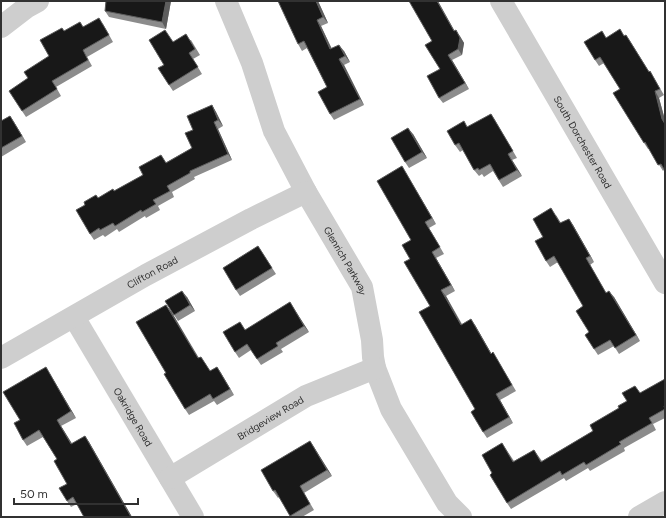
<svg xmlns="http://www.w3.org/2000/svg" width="666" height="518" viewBox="0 0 666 518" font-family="Figtree,sans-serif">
  <rect width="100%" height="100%" fill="#fff"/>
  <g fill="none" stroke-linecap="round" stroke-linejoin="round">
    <g stroke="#cecece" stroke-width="22">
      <path id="s1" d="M226 1 252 63 274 131 306 192 362 287 372 340 373 357 375 368 391 409 447 503 461 517"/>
      <path id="s2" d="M501 1 665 283"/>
      <path d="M1 27 27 7 38 1"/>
      <path id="s3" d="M74 317 193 517"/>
      <path id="s4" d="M1 358 146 275 251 219 306 192"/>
      <path id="s5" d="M170 478 306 396 375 368"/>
      <path d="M639 517 665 502"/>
    </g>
  </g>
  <path fill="#8c8c8c" d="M106 1H171L166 29 109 17 105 11Z
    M318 1 328 23 321 26 332 49 344 51 350 62 344 65 364 105 334 120 330 114 327 87 307 48 302 51 298 44Z
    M103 24 113 42 87 57 92 66 56 87 61 96 26 117 22 111 28 78 49 56 65 31 84 26Z
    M455 31 460 36 464 43 462 55 452 60 469 89 443 103 439 98 440 69Z
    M626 35 649 72 650 71 654 78 664 95 659 98 665 120V171L664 170 663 171 649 149H648L644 143 620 89 604 63 599 66 595 60 607 37 624 36Z
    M191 40 200 55 193 59 202 74 173 91 169 85 164 65 173 42Z
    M212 105 216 112 223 126 218 129 232 160 194 177 195 179 172 192 174 197 158 206 160 210 146 218 145 216 119 232 117 229 105 237 103 235 94 240 90 234 98 198 114 191 192 148 193 130Z
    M491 114 495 120 517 158 512 160 522 176 503 187 493 171 484 177 482 174 479 176 474 170 463 150 460 152 455 145 468 127Z
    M10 116 26 142 1 157V121Z
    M413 134 427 158 409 168 405 162Z
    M406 173 436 224 429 228 444 254 436 258 455 291 446 296 462 324 475 325 491 353 497 359 516 391 500 400 513 423 487 438 483 432 475 409 430 306 410 259 411 240Z
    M556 215 561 223 569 219 573 225 594 262 590 265 606 293 614 297 640 341 619 354 614 346 598 355 594 349 589 332 583 306 558 262 550 267 546 261 543 237Z
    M258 246 276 274 240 296 236 290Z
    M187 297 195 311 178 321 165 301Z
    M290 302 309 332 281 349 283 352 261 365 251 350 239 358 235 352 245 330Z
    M171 311 199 358 205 363 210 371 217 367 234 395 217 405 214 401 189 415 185 409 166 373Z
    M50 374 76 418 61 426 72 444 85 436 89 442 132 517H84L77 504 71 507 67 501V484L57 459 43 437 27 446 23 440 20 420Z
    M665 379V418L653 424 656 430 624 448 625 451 590 471 588 468 566 481 564 478 511 509 507 503 492 473 502 443 514 461 534 450 542 461 593 431 640 393Z
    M310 441 332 476 304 493 314 510 302 517H291L279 497 278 498 273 491Z"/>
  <path fill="#5d5d5d" d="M166 1H171L166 29 162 22Z
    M316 1H318L328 23 323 17Z
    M437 1H438L458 37 454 31Z
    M317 20 321 26 335 56 330 49Z
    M456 30 464 43 462 55 458 49Z
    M626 35 630 41 653 78 649 72Z
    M339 45 344 51 350 62 345 56Z
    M448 55 452 60 469 89 465 83Z
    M339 59 344 65 364 105 360 99Z
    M655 91 659 98 665 120V124L662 119Z
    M212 105 216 112 223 126 218 120Z
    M10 116 14 122 26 142 22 136Z
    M214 122 218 129 232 160 228 154Z
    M408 128 413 134 427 158 422 152Z
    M508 154 512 160 522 176 517 170Z
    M402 166 406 173 436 224 432 218Z
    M569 219 573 225 594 262 590 256Z
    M432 252 436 258 455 291 451 285Z
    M441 290 446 296 465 331 461 325Z
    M182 291 187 297 195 311 190 305Z
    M609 291 614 297 640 341 636 335Z
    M290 302 294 309 309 332 304 326Z
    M166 305 171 311 202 365 198 358Z
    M471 319 475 325 495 360 491 354Z
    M46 367 50 374 76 418 71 411Z
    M217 367 221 373 234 395 230 389Z
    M496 394 500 400 513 423 509 417Z
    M57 420 61 426 76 450 71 444Z
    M85 436 89 442 132 517H131Z
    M310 441 314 447 332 476 327 470Z"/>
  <path fill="#181818" stroke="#5d5d5d" d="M106 1H166L162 22 105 11Z
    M278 1H316L323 17 317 20 330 49 339 45 345 56 339 59 360 99 330 114 318 92 327 87 304 41 298 44Z
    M409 1H437L454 31 456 30 460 38 458 49 448 55 465 83 439 98 427 76 440 69 425 45 432 41Z
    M99 18 109 35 83 50 88 60 52 81 57 89 22 111 9 91 28 78 24 72 49 56 40 40 62 28 64 31 80 22 83 27Z
    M620 29 624 36 626 35 649 72 650 71 660 89 655 91 662 119 665 124V171L661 164 658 165 645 142 644 143 613 93 620 89 600 57 595 60 584 42 602 31 606 38Z
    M165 30 173 42 186 34 195 49 189 53 198 67 169 85 158 68 164 65 149 40Z
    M212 105 218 120 214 122 228 154 190 171V173L167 186 170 191 153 200 156 204 142 212 141 210 115 226 113 223 100 230 99 228 90 234 76 210 85 205 84 202 96 195 98 198 113 189 114 191 143 175 139 167 161 155 166 163 192 148 185 133 193 130 187 116Z
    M491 114 513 151 508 154 517 170 499 180 490 164 479 170 478 168 474 170 459 143 455 145 447 131 464 121 467 127Z
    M10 116 22 136 1 148V121Z
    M408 128 422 152 405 162 391 138Z
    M402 166 432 218 425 222 440 247 432 252 451 285 441 290 461 325 471 319 491 354 493 352 512 385 496 394 509 417 483 432 471 412 475 409 419 312 430 306 404 262 410 259 402 245 411 240 377 181Z
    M551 208 560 223 569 219 590 256 586 258 606 293 609 291 636 335 615 348 610 340 594 349 585 335 589 332 576 311 583 306 554 256 546 261 535 241 543 237 533 219Z
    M258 246 272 268 236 290 223 268Z
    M182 291 190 305 174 315 165 301Z
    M290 302 304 326 276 343 278 346 257 359 247 344 235 352 223 332 240 322 245 330Z
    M166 305 198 358 201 357 210 371 217 367 230 389 213 399 210 394 185 409 164 374 166 373 136 322Z
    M46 367 71 411 57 420 71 444 85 436 131 517H103V516L102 517H84L73 497 67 501 59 488 67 484 54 461 57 459 39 430 23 440 14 423 20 420 3 392Z
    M665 379V406H664L665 409 649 418 652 423 619 442 621 444 586 465 584 462 562 475 560 471 507 503 490 475 492 473 482 455 502 443 513 462 534 450 541 462 593 431 590 425 619 408 618 406 627 401 622 393 635 386 640 393Z
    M310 441 327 470 300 486 310 504 290 516 275 490 273 491 261 470Z"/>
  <g text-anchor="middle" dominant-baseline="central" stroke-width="4" stroke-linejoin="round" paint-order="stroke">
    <g font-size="10" fill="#313131" stroke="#fff">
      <text stroke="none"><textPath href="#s2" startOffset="163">South Dorchester Road</textPath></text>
      <text stroke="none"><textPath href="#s1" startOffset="287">Glenrich Parkway</textPath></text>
      <text stroke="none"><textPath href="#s4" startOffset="174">Clifton Road</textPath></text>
      <text stroke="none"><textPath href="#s3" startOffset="116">Oakridge Road</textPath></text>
      <text stroke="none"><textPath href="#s5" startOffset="117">Bridgeview Road</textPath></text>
    </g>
  </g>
  <rect width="666" height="518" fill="none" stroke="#313131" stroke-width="4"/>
  <path d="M14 498v6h124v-6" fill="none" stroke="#313131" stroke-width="2"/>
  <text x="20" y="498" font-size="12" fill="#313131" stroke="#ffffff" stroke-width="3" paint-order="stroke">50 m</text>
</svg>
